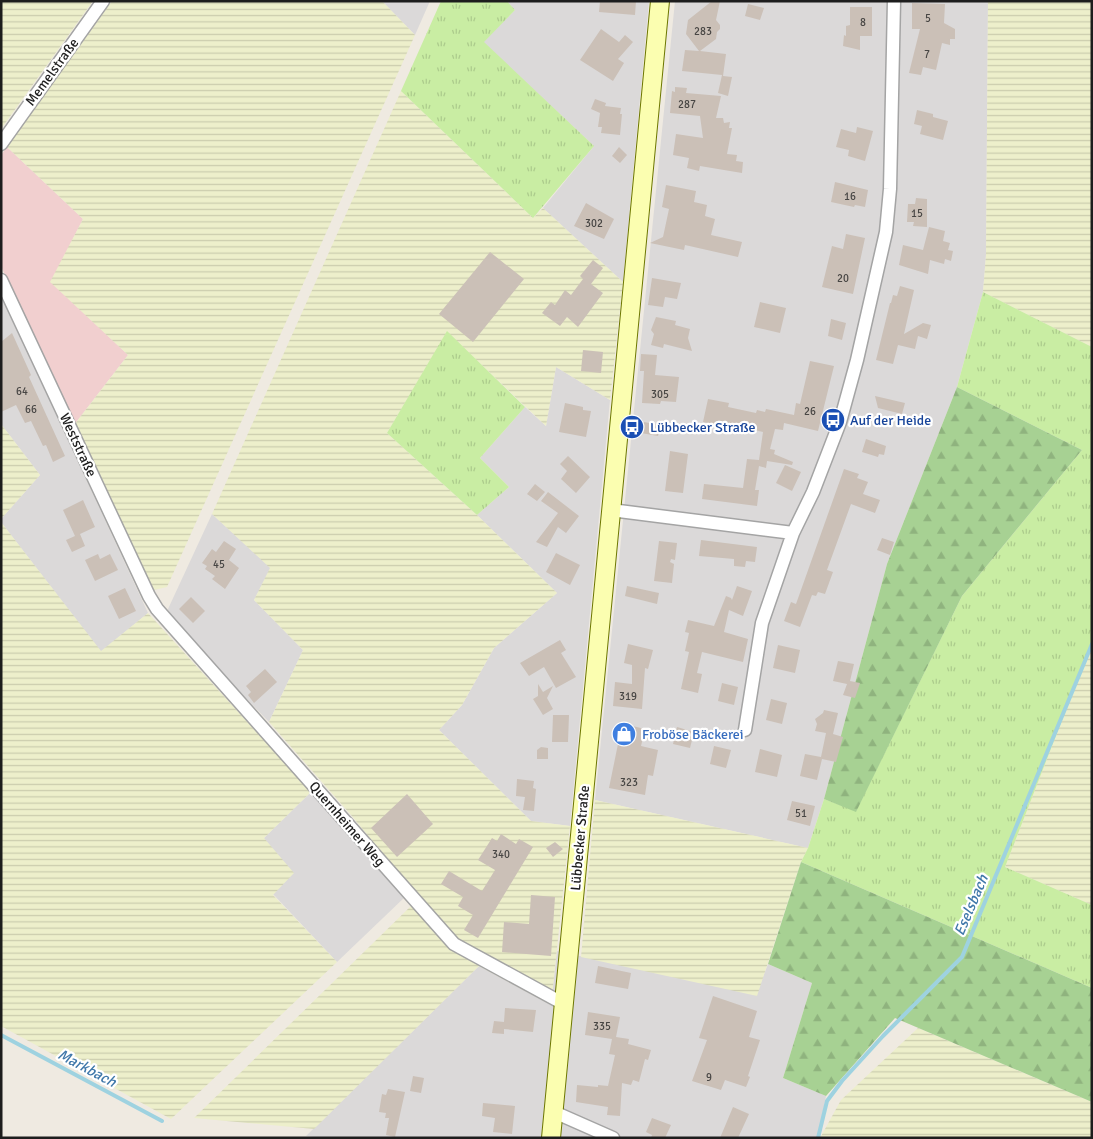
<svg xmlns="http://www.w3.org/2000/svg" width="1093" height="1139" viewBox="0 0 1093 1139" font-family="Signika,sans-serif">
  <defs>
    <pattern id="farmland-rules" width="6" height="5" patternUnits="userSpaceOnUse" patternTransform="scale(1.25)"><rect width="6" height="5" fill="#edefcb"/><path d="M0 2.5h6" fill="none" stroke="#cbccae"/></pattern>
    <pattern id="grass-tufts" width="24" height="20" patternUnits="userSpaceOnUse" patternTransform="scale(1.25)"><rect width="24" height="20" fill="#c9eda3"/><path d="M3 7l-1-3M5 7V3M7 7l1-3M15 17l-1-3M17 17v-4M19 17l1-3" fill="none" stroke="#accb8c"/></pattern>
    <pattern id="forest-firs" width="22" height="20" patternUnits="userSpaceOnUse" patternTransform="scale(1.25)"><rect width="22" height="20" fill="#a7d193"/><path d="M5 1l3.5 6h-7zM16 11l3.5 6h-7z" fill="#8fb37e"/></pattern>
  </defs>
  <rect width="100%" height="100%" fill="#efeae1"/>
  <path fill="#dbd9d9" d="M382 1H430L415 35Z
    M507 1H649L623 282 543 208 594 146 483 42 515 10Z
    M675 1H988L986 255 983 292 957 387 887 564 824 799 808 848 595 800Z
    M1 295 148 613 101 652 1 522V519L40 475 1 424Z
    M556 367 610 400 570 826 531 821 439 730 462 705 494 648 557 593 477 515 509 487 480 458 525 407 546 426Z
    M212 514 271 568 254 600 303 650 269 722 170 619 168 609Z
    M311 792 406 896 337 962 273 894 264 838Z
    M557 951 756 995 768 964 812 983 783 1078 826 1096 818 1138H321L306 1136 479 966 551 1005Z"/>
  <path fill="#f1cfcf" d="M7 147 83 219 51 282 128 355 74 425 1 266V155Z"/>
  <path fill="url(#farmland-rules)" d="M1 1H93L1 129Z
    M112 1H382L415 35 167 587 154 590 74 425 128 355 50 282 83 219 7 147Z
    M988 1H1092V347L983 292 986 255Z
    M401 91 533 218 543 208 623 282 610 400 556 367 546 426 447 332 387 433 477 515 557 593 494 648 462 705 439 730 531 821 570 826 551 1005 479 966 314 1129 194 1118 413 904 453 949 477 964 455 941 351 815 269 722 303 650 254 600 270 568 212 514Z
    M1 424 40 475 1 519Z
    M1 522 101 651 148 613 311 792 264 838 294 873 273 895 337 962 171 1119 1 1026Z
    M1092 643V905L1005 867Z
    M595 800 808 848 801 862 757 996 581 957Z
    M918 1028 1092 1102V1138H820L841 1100Z"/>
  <path fill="url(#grass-tufts)" d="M441 1H507L515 10 484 42 594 146 533 218 401 91Z
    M983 292 1092 347V643L1005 867 1092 905V988L801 862 808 848 824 799 856 811 962 596 1082 450 957 387Z
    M447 331 525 407 480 458 509 487 477 515 387 433Z"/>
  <path fill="url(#forest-firs)" d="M957 387 1082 450 962 596 856 812 824 799 887 564Z
    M801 862 1092 988V1102L895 1018 826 1096 783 1078 812 983 768 964Z"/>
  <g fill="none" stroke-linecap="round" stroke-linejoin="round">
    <path stroke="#9ed2e0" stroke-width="4" d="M1 1035 162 1121
      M818 1138 827 1101 842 1081 883 1036 962 957 1092 644"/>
  </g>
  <path fill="#cbc0b7" d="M600 1H636L635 15 599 12Z
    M712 1H720L716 20 720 25V29L717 32 716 39 700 51 726 54 723 76 732 77 728 96 718 93 722 75 682 71 685 50 699 51 686 34 688 20Z
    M912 3 945 4 944 23 955 29V39H950V45L942 43 936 70 923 67 921 75 909 73 920 29H912Z
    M748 4 764 8 760 20 745 16Z
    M850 7H872V36H860V50L843 46 844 35 846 36V26L850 25Z
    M601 29 619 42 625 35 633 42 618 59 624 63 613 81 580 60Z
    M675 87 687 88 686 93 721 96 716 118H723L724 123 730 122 729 128H732L727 154 737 155 736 161 743 162 742 173 700 166 699 171 687 168 689 158 673 155 676 134 703 138 700 116 670 113 672 91 675 92Z
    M595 99 606 103 605 106 621 108 620 114H622L620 135 601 133 602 127H598L600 113 591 109Z
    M917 110 933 114V117L948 121 943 140 920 134 922 126 914 124Z
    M857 127 873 131 865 161 848 156 849 150 836 147 841 129 856 133Z
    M619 147 627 155 620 163 612 156Z
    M835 182 868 190 865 207 855 205 854 207 831 202Z
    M666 185 696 191 694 202 707 205 705 216 715 219 711 235 742 242 738 257 685 245 684 250 650 243 663 237 669 209 662 207Z
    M916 198 927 199V227L913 226 914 222H907L908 204H915Z
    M586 203 614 219 604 239 574 226Z
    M929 227 945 231 943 241 950 243 948 250 953 251 951 261 945 259 944 264 930 260 928 274 899 265 903 245 923 250Z
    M846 234 865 238 853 294 822 287 832 246 843 249Z
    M490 252 524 279 473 342 439 314Z
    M593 260 603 268 591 284 603 293 578 327 567 317 560 326 542 313 551 302 555 305 565 290 571 295 583 279 580 276Z
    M652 278 681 283 677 299 665 297 663 307 648 305Z
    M900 286 914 290 904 334 923 323 931 325 927 339 918 336 915 349 898 345 893 364 876 360 890 303H891L893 295 897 296Z
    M760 302 786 308 780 333 754 327Z
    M656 317 676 321 675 325 690 329 688 338 692 351 664 344 663 348 651 345 654 334 651 330Z
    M831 319 846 323 842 340 828 336Z
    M12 333 31 375 29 377 65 456 53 462 46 445 43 446 31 421 25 423 16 405 1 412V342Z
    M583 350 603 352 601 373 581 371Z
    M641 354 657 355 655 375 679 377 676 402 661 401 660 404 642 403 644 371H640Z
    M810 361 834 366 818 431 784 423 783 430 775 429 770 449 775 450 774 454 793 462 792 465 767 461 766 468 759 466 755 490H759L757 506 702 499 704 484 743 488 747 459 759 460 763 432 725 423 724 426 703 422 708 399 729 403 728 407 756 413 757 410 765 412 766 409 794 415 796 403 800 404Z
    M875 396 905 403 902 414 878 408Z
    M565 403 583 407V410L591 411 586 437 559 432Z
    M644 422 660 425 658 436 641 433Z
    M866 439 886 446 884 455 879 454 878 457 862 452Z
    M670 451 688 454 683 493 665 491Z
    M568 456 590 477 576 493 561 479 567 471 560 464Z
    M785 465 801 472 792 491 776 483Z
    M844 469 859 474 857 478 868 482 863 494 880 500 875 513 851 504 827 570 833 572 825 594 818 592 816 596 812 595 800 627 784 621 791 602 796 604Z
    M535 484 545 492 537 501 527 494Z
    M548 492 579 516 566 533 558 527 547 547 536 542 558 513 541 501Z
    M83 500 95 527 80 534 85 546 72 552 66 540 75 536 63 510Z
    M882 538 894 542 890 555 877 550Z
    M701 540 757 547 755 562 746 561 745 567 734 566V559L699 556Z
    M224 541 236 549 229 560 239 568 225 589 212 579 215 576 205 569 207 566 202 563 212 549 216 552Z
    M659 541 677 543 675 560 671 559 670 562 674 564 672 583 654 581Z
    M556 553 580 565 570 585 546 572Z
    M98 554 100 559 110 554 118 570 95 581 85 560Z
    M627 586 659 593 657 604 625 596Z
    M737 586 752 591 743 616 729 610 724 632 748 639 743 662 702 652 697 673 702 674 698 693 681 689 689 652 685 651 689 633 685 632 688 620 714 626 726 596 731 598 732 600Z
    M125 588 136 611 119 619 108 596Z
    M191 597 205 611 193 623 179 609Z
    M560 640 566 650 561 653 576 677 556 688 544 667 529 676 520 663Z
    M628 644 653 650 648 669 645 668 642 709 613 706 615 682 632 684V665L624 663Z
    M778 645 800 650 795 673 773 668Z
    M838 661 854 664 850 681 860 683 855 698 843 695 847 684 833 681Z
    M265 669 277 682 254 703 248 695 251 692 246 686Z
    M722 683 738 687 734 705 718 701Z
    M538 684 543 692 553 686 547 698 553 709 543 715 533 699 538 696Z
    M771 699 787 703 782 724 766 720Z
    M824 710 838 713 833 734 843 737 836 762 822 759 817 780 800 776 805 754 821 757 826 733 815 731 817 724 815 719 823 713Z
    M553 715H569L568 742H552Z
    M620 723 645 729 641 746 658 750 653 776 648 775 645 795 609 788 618 744 615 743Z
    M677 727 694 732 690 748 673 744Z
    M714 746 731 750 726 768 710 764Z
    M541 747 548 748V759H537V750Z
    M760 749 782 755 777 777 755 772Z
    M517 779 534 781 533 788 536 789 534 811 523 810 525 797 516 796Z
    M407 794 433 824 397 857 371 828Z
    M792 801 815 806 810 826 787 820Z
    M501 834 516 844 519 839 533 847 478 938 464 930 473 915 458 906 463 897 441 884 449 871 482 891 495 870 478 860 492 838 497 841Z
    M555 842 563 849 553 857 546 848Z
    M531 895 555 897 551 956 502 952 504 922 529 924Z
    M598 966 631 973 628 989 595 983Z
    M713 996 757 1011 749 1037 760 1040 748 1076 750 1077 746 1087 725 1080 721 1090 692 1081 707 1040 699 1038Z
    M505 1008 536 1010 533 1032 504 1029V1034L492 1033 494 1021 504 1022Z
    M588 1012 620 1017 616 1037 629 1039 628 1044 651 1050 648 1060 645 1059 639 1082 633 1080 631 1085 622 1083 620 1116 607 1115 608 1107 576 1102 577 1085 598 1087V1085L608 1086 615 1055 609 1054 612 1039 585 1035Z
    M413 1076 424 1078 421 1093 410 1091Z
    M388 1089 405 1092 395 1137 386 1135 389 1118H385L386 1113 379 1112 382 1094 386 1095Z
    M483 1103 515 1106 512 1134 493 1132 495 1118 482 1116Z
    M733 1107 749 1114 738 1138H720Z
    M652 1118 671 1125 665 1138H651L652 1135 646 1132Z"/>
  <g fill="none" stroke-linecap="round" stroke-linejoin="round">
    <g stroke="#a4a4a4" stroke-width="15">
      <path id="minor" d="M1 144 103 1
        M1 280 149 596 157 609 454 944 564 1004
        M611 510 793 533
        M745 730 762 623 793 533 813 492 840 422 857 360 886 232 890 189 894 1
        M554 1112 613 1138"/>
    </g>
    <g stroke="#6d7700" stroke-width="20">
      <path id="secondary" d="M551 1138 660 1"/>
    </g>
    <use href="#minor" stroke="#fff" stroke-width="12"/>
    <use href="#secondary" stroke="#fbfeb0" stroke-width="18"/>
  </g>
  <defs>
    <g id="bus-disc" transform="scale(1.25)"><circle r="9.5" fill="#1a4fb4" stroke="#fff"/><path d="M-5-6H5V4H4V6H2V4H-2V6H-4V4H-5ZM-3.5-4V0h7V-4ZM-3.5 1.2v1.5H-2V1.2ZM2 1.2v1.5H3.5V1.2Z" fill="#fff"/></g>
    <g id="shop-disc" transform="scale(1.25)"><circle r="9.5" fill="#3f7fe0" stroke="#fff"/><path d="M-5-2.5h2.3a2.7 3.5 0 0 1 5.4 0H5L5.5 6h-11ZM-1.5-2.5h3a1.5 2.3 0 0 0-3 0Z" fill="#fff"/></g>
  </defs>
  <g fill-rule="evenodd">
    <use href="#bus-disc" x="833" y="420"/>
    <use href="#bus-disc" x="632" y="427"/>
    <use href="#shop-disc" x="624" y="734"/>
  </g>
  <g text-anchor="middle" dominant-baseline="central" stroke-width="4.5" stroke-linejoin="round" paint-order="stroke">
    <g font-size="11" fill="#484644">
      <text x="928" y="18">5</text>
      <text x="863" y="22">8</text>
      <text x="703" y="31">283</text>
      <text x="927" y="54">7</text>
      <text x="687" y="104">287</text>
      <text x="850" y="196">16</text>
      <text x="917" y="213">15</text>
      <text x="594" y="223">302</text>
      <text x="843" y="278">20</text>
      <text x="22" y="391">64</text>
      <text x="660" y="394">305</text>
      <text x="31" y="409">66</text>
      <text x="810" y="411">26</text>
      <text x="219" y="564">45</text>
      <text x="628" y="696">319</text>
      <text x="629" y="782">323</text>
      <text x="801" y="813">51</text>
      <text x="501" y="854">340</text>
      <text x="602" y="1026">335</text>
      <text x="709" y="1077">9</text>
    </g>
    <g font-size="14" fill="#1d1d1d" stroke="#fff">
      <text transform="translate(52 72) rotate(-54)">Memelstraße</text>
      <text transform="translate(78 445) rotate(65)">Weststraße</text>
      <text transform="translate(347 824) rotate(49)">Quernheimer Weg</text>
      <text transform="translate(580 838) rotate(-85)">Lübbecker Straße</text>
    </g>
    <g font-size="14" fill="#164399" stroke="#fff" text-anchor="start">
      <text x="850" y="420">Auf der Heide</text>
      <text x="650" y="427">Lübbecker Straße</text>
    </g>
    <g font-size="14" fill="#366cbe" stroke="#fff" text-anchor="start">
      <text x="642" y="734">Froböse Bäckerei</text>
    </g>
    <g font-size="15" font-style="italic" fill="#4078aa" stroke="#fff">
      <text transform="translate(971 905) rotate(-67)">Eselsbach</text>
      <text transform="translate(87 1068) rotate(28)">Markbach</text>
    </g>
  </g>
  <rect width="1093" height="1139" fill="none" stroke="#1d1d1d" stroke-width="5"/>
</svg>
